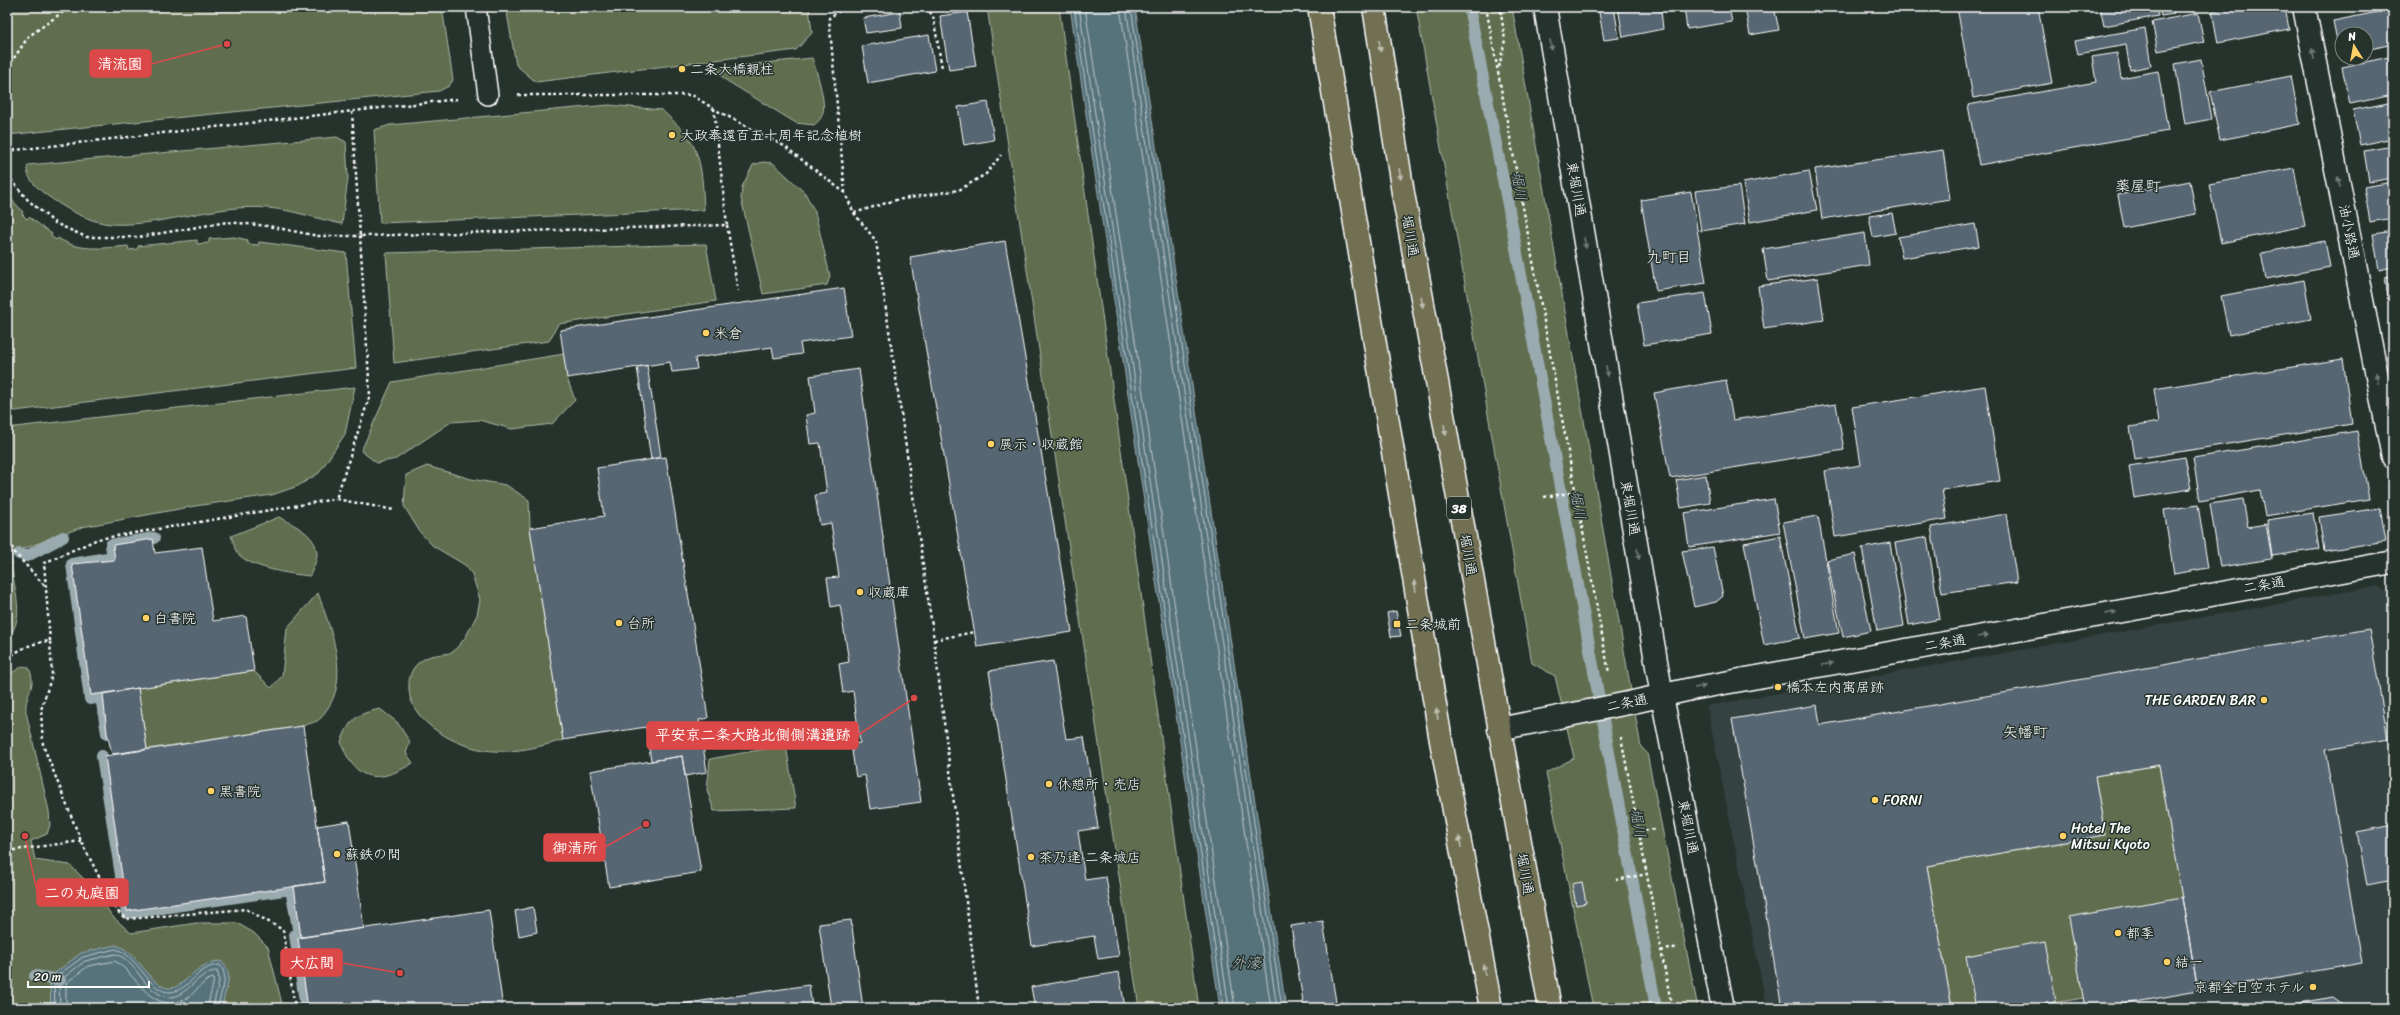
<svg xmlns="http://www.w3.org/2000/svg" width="2400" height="1015" viewBox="0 0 2400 1015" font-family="Sriracha,'Klee One',sans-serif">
  <rect width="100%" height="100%" fill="#26332d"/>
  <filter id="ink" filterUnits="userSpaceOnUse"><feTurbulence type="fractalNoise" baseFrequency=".025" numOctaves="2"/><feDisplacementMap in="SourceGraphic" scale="8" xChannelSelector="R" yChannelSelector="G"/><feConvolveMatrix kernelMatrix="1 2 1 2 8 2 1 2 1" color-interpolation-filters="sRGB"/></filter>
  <g filter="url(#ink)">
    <path fill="#354242" d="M2378 586 2393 597V1008H1767L1707 706Z"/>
    <path fill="#606e4f" stroke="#b0b6a7" d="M7 7H442L453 80 449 86 439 91 7 135Z
      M506 7H809L812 33 796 50 536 82 516 65Z
      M987 7H1059L1199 1008H1139Z
      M1416 7H1512L1633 702 1641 747 1647 753 1698 1008H1593L1546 773 1574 758 1555 676 1532 663Z
      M812 58C816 68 826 102 823 112 822 118 818 122 814 125L796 123 727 81 719 74 718 68Z
      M609 105 662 110C673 121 689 134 695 149 703 168 703 191 704 210L380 223 374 130 390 125Z
      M337 137 346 142 348 178 342 224C318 219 293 210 268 208 215 203 164 227 111 224 88 222 64 208 45 194 37 188 24 176 28 165Z
      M763 162 773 163 805 193 815 212 830 276 827 285 763 294 741 198 742 187 753 165Z
      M7 194 23 212 22 214 27 219 29 217 52 234 51 236 56 240 58 238C79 252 103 248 128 246L129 250 138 249V246L197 240V244L209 243V239L234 237 248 240V244L258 245 259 242 346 253 356 368 7 412Z
      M706 244 716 301 558 324 549 341 394 363 386 253Z
      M564 354 567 378 575 400 552 424 512 429 479 420 451 422 396 459 377 463 361 451 392 382Z
      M355 387 345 434 319 473 298 486 272 495 195 506 82 527 12 553C8 581 30 614 7 639V428Z
      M427 466 471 479 506 485 529 500 530 528 563 740C537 748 506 755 479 749 450 743 406 719 409 684 409 675 413 666 421 661 431 653 441 656 453 652L465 638 477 615 480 600 472 574 465 565 433 546 420 532 404 506 406 475Z
      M279 517C295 526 317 534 317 555 317 561 312 570 310 576 291 574 246 568 236 551 234 546 233 540 231 536Z
      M318 593C330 628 352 679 325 712 323 715 321 719 317 721 313 723 307 724 303 726L147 749 138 688 254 671 271 688 282 676 287 628Z
      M23 666 29 668C38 688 24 694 26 712L49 811 50 825 47 834 31 841 35 860 70 865 90 885 113 917 131 933 196 923H237L254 933 268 947 283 1008H7V676Z
      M380 709 397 722 410 742 406 753 413 763C379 784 355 783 341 742 350 719 356 714 380 709Z
      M786 745 796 808 714 811 707 790 710 759Z
      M2159 765 2182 897 2083 998 2025 1008H1952L1927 866 2105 835 2095 776Z"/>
    <path fill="#57737b" stroke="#9aabb0" d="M1070 7H1135L1286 1008H1220Z
      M115 945C137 949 151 988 169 988 185 989 194 962 221 961 237 976 222 991 223 1008H51L50 981 55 973 81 953Z"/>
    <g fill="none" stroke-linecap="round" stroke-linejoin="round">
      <path stroke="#bcc7ca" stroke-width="1" d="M1074 7 1224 1008
        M1079 7 1229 1008
        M1085 7 1235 1008
        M1120 7 1271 1008
        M1126 7 1277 1008
        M1131 7 1282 1008
        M55 1008 54 981 58 975 83 957 115 949C137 953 149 993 170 992 190 991 197 965 220 965 231 979 218 993 219 1008
        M60 1008 59 983 62 979 85 961 115 954C130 957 140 979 151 988 182 1015 191 972 217 971 223 984 213 994 214 1008
        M66 1008V983L88 966 115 961C137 974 149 1012 181 1001 194 997 200 981 213 978 215 984 208 998 208 1008"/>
      <path stroke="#9aabb0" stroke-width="12" d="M1469 7 1509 210 1656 1008
        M19 554 27 556 63 537
        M107 733 101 697 90 699 72 564 113 557 111 545 154 538
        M102 756 127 913 291 889 299 934 295 935 306 1008
        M35 976 60 980"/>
    </g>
    <path fill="#576673" stroke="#fff" d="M1598 7H1614L1619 38 1604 40Z
      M1618 7H1676L1661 10 1663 29 1623 37Z
      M1684 7H1729L1732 22 1687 29Z
      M1745 7H1774L1779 30 1750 35Z
      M1957 7H2038L2052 83 1973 98Z
      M2100 7H2156L2158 16 2104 26Z
      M2159 7H2173L2174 14 2161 16Z
      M2230 7H2285L2289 29 2218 43 2212 11Z
      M2361 7H2391L2362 12Z
      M2393 9V44L2366 50V34H2342V55H2340L2333 21Z
      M900 12 902 28 866 33 863 18Z
      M967 12 976 66 949 70 940 16Z
      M2198 13 2204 42 2158 51 2152 22Z
      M2145 28 2151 66 2130 70 2126 45 2078 54 2075 41Z
      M929 35 935 71 868 83 862 46Z
      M2117 53 2121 78 2158 71 2168 131 1979 165 1968 105 2096 82 2092 57Z
      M2389 57 2393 74V95L2350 104 2342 67Z
      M2201 59 2212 119 2185 124 2175 64Z
      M2291 76 2300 124 2220 140 2210 92Z
      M988 102 994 140 964 145 958 107Z
      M2393 102V138L2360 145 2353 110Z
      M2393 146V178L2369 182 2364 151Z
      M1943 150 1950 199 1822 219 1815 169Z
      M2294 168 2305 226 2221 243 2209 184Z
      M1809 171 1817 210 1750 222 1743 183Z
      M2190 181 2196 214 2124 228 2118 195Z
      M2393 182V218L2370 222 2364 187Z
      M1739 186 1745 224 1701 231 1695 191Z
      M1691 192 1706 283 1656 291 1641 200Z
      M1892 213 1896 233 1873 237 1869 216Z
      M1975 224 1979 246 1902 258 1898 237Z
      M2393 231V267L2379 270 2373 234Z
      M1865 233 1869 265 1768 281 1763 249Z
      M1005 241 1072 632 977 647 910 257Z
      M2325 241 2330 267 2266 279 2261 253Z
      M2393 277V327L2385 278Z
      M1818 278 1824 320 1764 329 1758 286Z
      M2304 280 2311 319 2229 335 2221 296Z
      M844 288 851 336 800 343 802 354 774 358 772 347 695 358 697 369 672 372 670 362 567 378 560 330Z
      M1705 293 1712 334 1644 345 1637 303Z
      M2343 359 2352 424 2135 459 2130 427 2159 422 2154 389Z
      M647 365 661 457 651 459 637 367Z
      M859 369 921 802 870 809 865 775 856 777 851 744 860 743 853 691 843 693 839 664 849 662 840 605 831 607 827 578 839 577 831 523 820 525 815 495 827 493 820 443 810 444 806 415 815 413 810 376Z
      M1726 380 1733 420 1836 404 1844 450 1670 478 1654 393Z
      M1985 386 2000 481 1942 490 1947 519 1835 537 1825 471 1861 465 1852 407Z
      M2357 431 2369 499 2265 516 2260 490 2200 501 2193 458Z
      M666 457 708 718 699 720 707 772 685 776 682 756 651 761 646 727 563 740 530 528 604 516 597 468Z
      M2185 457 2191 489 2134 498 2129 466Z
      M1706 475 1710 503 1681 508 1676 480Z
      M1774 499 1780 532 1689 547 1684 513Z
      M2243 499 2248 527 2266 524 2272 559 2220 567 2210 504Z
      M2198 505 2208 568 2174 574 2164 510Z
      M2380 508 2386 541 2324 551 2319 517Z
      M2313 513 2319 549 2272 556 2267 520Z
      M2006 514 2017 582 1942 593 1931 527Z
      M1818 516 1839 633 1805 639 1783 522Z
      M1780 536 1800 638 1764 645 1744 543Z
      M1927 537 1940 619 1909 625 1895 543Z
      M153 539 155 553 202 547 213 621 246 616 254 671 91 695 72 564 115 560 113 545Z
      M1890 543 1904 626 1877 631 1862 548Z
      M1713 547 1723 596 1716 602 1694 607 1682 551Z
      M1855 554 1871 631 1843 637 1827 560Z
      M1396 611 1401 636 1391 637 1387 613Z
      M2369 629 2388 739 2325 750 2362 963 2198 991 2159 765 2095 776 2105 835 1927 866 1952 1008H1782L1732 719 1817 705 1820 725Z
      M1053 661 1066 739 1084 737 1098 828 1078 831 1085 880 1106 877 1119 956 1098 959 1094 936 1032 946 989 671Z
      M138 688 147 749 112 754 107 733 103 694Z
      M303 726 325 882 127 911 105 756Z
      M682 756 701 872 609 887 590 771Z
      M349 821 364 928 301 937 294 886 325 882 317 826Z
      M2393 825V880L2367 885 2357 832Z
      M1582 882 1586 903 1576 905 1572 884Z
      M2182 897 2198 991 2102 1008H2085L2069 917Z
      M533 907 537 932 519 936 515 911Z
      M489 910 503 1008H308L298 938Z
      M851 920 863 1008H831L819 924Z
      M1323 921 1337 1008H1304L1291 926Z
      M2045 941 2056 1002 2025 1008H1976L1966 956Z
      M1119 972 1125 1008H1035L1031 987Z
      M809 985 812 1008H655Z
      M2332 997 2343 1005 2344 1008H2274Z"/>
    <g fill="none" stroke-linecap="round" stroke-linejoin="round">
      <g stroke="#fff" stroke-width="22">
        <path id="service" d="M476 7 488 95"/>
      </g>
      <g stroke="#fff" stroke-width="25">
        <path id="minor" d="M1545 7 1662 696 1723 1008
          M2304 7 2393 457
          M1633 702 1691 689 2393 562
          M1499 729 1564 716"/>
      </g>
      <g stroke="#fff" stroke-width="25">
        <path id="primary" d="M1319 7 1441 741 1491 1008
          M1374 7 1403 193 1550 1008"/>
      </g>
      <path stroke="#fff" stroke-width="2.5" stroke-dasharray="3 3" stroke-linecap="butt" d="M926 7 933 16 942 68
        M1486 7 1609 673
        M1499 67 1505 40 1500 7
        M7 68 29 36 70 7
        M518 95H692L714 109 784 146 845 193 854 213 876 241 934 640 979 1008
        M352 112 360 236 727 225 714 109
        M7 151 458 99
        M7 175 28 200 55 223 86 237H138L227 222 268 226 318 236H360L370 395 336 499 394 510
        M845 193 829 18 845 7
        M854 213 896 200 959 190 986 174 1001 155
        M727 225 738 291
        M1544 497 1576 492
        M7 535 14 552 45 586
        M934 640 974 632
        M50 641 44 563 98 539 336 499
        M7 659C21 648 32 643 50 641L52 675 41 710 43 745 81 841 116 910 126 919 246 909 283 930 295 1008
        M1621 737 1672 1008
        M1639 832 1654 829
        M7 851 81 841
        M1616 880 1647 874
        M1661 951 1678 947
        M1341 1008 1340 1003 1368 1007 1381 1004"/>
      <use href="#service" stroke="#26332d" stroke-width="19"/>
      <use href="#minor" stroke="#26332d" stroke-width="22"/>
      <use href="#primary" stroke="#716f52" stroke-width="22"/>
      <g stroke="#fff" stroke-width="25" stroke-linecap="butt">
        <path id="minor-bridge" d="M1564 716 1633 702"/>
      </g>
      <use href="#minor-bridge" stroke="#26332d" stroke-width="22"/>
    </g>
    <defs><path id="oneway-solid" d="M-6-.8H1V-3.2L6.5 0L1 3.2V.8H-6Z"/></defs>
    <g fill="#727a76">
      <use href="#oneway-solid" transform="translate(1551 45) rotate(80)"/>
      <use href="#oneway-solid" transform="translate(2313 54) rotate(-101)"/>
      <use href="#oneway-solid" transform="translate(2339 182) rotate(-101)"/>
      <use href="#oneway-solid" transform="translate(1585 243) rotate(80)"/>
      <use href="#oneway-solid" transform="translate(1607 371) rotate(80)"/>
      <use href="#oneway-solid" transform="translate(2377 378) rotate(-101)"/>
      <use href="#oneway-solid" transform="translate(1638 554) rotate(80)"/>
      <use href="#oneway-solid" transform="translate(2111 613) rotate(-10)"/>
      <use href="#oneway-solid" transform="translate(1983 636) rotate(-10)"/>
      <use href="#oneway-solid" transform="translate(1828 664) rotate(-10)"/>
      <use href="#oneway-solid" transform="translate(1700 687) rotate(-10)"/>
    </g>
    <g fill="#bfbeb1">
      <use href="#oneway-solid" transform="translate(1380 46) rotate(81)"/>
      <use href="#oneway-solid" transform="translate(1400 174) rotate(81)"/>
      <use href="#oneway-solid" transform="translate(1422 302) rotate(80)"/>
      <use href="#oneway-solid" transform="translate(1445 430) rotate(80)"/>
      <use href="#oneway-solid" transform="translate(1415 586) rotate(-99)"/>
      <use href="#oneway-solid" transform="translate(1437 714) rotate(-99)"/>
      <use href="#oneway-solid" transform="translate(1460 842) rotate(-101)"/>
      <use href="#oneway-solid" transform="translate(1484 970) rotate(-101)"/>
    </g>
  </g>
  <g fill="#ffd166" stroke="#26332d" stroke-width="1.5">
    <circle cx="682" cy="69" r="4"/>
    <circle cx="672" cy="135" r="4"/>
    <circle cx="706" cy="333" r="4"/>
    <circle cx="991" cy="444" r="4"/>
    <circle cx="860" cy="592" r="4"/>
    <circle cx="146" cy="618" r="4"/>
    <circle cx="619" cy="623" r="4"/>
    <rect x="1393" y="620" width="8" height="8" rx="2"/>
    <circle cx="1778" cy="687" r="4"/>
    <circle cx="2264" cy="700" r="4"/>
    <circle cx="1049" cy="784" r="4"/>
    <circle cx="211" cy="791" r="4"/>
    <circle cx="1875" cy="800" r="4"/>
    <circle cx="2063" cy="836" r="4"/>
    <circle cx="337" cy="854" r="4"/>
    <circle cx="1031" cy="857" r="4"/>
    <circle cx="2118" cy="933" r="4"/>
    <circle cx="2167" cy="962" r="4"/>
    <circle cx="2313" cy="987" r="4"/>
  </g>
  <g text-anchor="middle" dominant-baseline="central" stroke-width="3" stroke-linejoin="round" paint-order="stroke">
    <rect fill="#26332d" stroke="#bec2c0" stroke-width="1" x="1447" y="497" width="24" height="22" rx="3"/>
    <g font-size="13" font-weight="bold" fill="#fff">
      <text x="1459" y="508">38</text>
    </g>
    <g font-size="14" fill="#fff" stroke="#26332d" text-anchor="start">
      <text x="690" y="69">二条大橋親柱</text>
      <text x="680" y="135">大政奉還百五十周年記念植樹</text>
      <text x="714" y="333">米倉</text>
      <text x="999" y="444">展示・収蔵館</text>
      <text x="868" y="592">収蔵庫</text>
      <text x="154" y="618">白書院</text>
      <text x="627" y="623">台所</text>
      <text x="1405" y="624">二条城前</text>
      <text x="1786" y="687">橋本左内寓居跡</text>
      <text x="2256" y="700" text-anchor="end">THE GARDEN BAR</text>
      <text x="1057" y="784">休憩所・売店</text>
      <text x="219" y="791">黒書院</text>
      <text x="1883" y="800">FORNI</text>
      <text x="2071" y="828">Hotel The<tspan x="2071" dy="16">Mitsui Kyoto</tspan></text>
      <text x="345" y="854">蘇鉄の間</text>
      <text x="1039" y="857">茶乃逢 二条城店</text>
      <text x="2126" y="933">都季</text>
      <text x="2175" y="962">結一</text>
      <text x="2305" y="987" text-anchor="end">京都全日空ホテル</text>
    </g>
    <g font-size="14" fill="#fff" stroke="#26332d">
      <text transform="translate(1576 189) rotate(80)">東堀川通</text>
      <text transform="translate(2349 232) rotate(79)">油小路通</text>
      <text transform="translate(1410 236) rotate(80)">堀川通</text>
      <text transform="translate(1630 508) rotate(80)">東堀川通</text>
      <text transform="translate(1468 555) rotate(80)">堀川通</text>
      <text transform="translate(2264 585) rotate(-10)">二条通</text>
      <text transform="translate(1945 643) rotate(-10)">二条通</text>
      <text transform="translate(1627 703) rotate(-12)">二条通</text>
      <text transform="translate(1688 827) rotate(79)">東堀川通</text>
      <text transform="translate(1525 874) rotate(80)">堀川通</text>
    </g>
    <g font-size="15" font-style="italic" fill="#abb9bd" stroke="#26332d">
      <text transform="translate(1519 186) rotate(79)">堀川</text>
      <text transform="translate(1578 505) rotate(79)">堀川</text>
      <text transform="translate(1638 823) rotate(79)">堀川</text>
      <text x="1246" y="963">外濠</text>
    </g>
    <g font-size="15" fill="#fff" stroke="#26332d">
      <text x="2138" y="186">薬屋町</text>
      <text x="1669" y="257">九町目</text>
      <text x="2025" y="732">矢幡町</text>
    </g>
  </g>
  <path fill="none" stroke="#dc4848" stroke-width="1.5" d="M227 44L151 64M914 698L858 735M646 824L605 847M25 836L37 892M400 973L342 963"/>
  <g fill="#dc4848" stroke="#26332d" stroke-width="1.5">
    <circle cx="227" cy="44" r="4"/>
    <circle cx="914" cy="698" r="4"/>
    <circle cx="646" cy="824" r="4"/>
    <circle cx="25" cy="836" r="4"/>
    <circle cx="400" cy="973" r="4"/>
  </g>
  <g fill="#dc4848" stroke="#dc4848" stroke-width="1.5">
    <rect x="90" y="50" width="61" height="27" rx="4"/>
    <rect x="647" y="722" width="211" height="27" rx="4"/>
    <rect x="544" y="834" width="61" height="27" rx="4"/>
    <rect x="37" y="879" width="91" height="27" rx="4"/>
    <rect x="281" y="949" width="61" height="27" rx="4"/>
  </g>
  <g font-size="15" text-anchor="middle" font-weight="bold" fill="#fff">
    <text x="120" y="69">清流園</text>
    <text x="753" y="740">平安京二条大路北側側溝遺跡</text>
    <text x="575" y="853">御清所</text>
    <text x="82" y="898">二の丸庭園</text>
    <text x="312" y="968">大広間</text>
  </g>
  <rect width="2400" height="1015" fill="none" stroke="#26332d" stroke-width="24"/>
  <rect x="12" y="12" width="2376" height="991" fill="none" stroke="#fff" stroke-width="1.5" filter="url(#ink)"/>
  <g transform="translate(2354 46) rotate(349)"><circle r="19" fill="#26332d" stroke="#7d8581"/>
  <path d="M0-3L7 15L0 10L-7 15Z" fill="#ffd166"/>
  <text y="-6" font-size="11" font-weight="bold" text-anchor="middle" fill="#ffffff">N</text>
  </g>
  <path d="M28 981v6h121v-6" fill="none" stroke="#ffffff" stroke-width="2"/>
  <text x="34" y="981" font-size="12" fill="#ffffff" stroke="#26332d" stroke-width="3" paint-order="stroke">20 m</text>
</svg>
